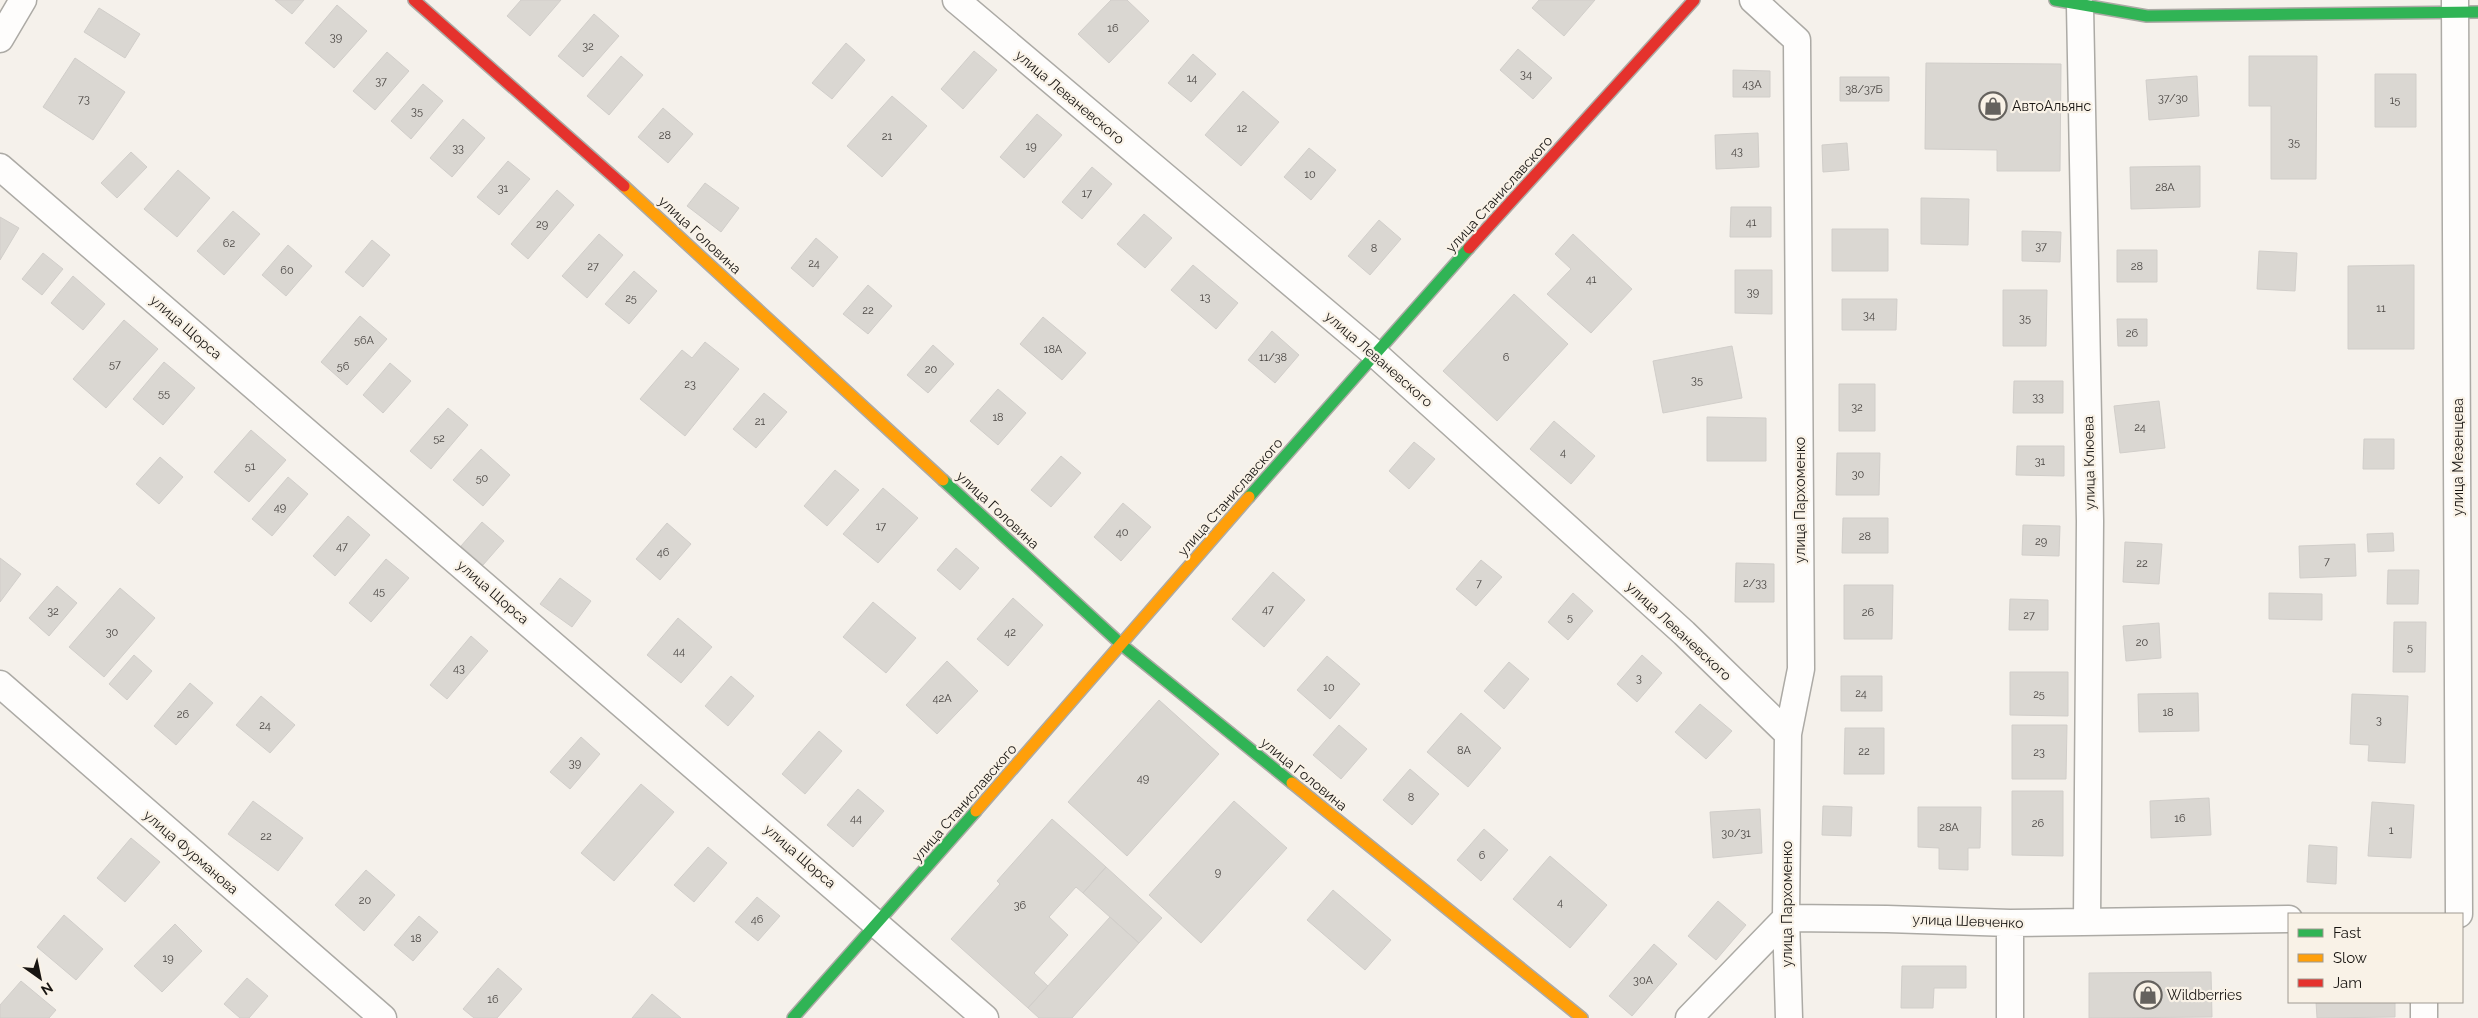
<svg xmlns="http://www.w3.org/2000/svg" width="2478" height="1018" viewBox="0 0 2478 1018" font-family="Raleway,sans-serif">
  <rect width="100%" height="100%" fill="#f5f1eb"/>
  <path fill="#dad7d2" stroke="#d1ceca" d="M275 0H304L292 14Z
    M521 0H561L530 36 507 16Z
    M1111 0H1127L1149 21 1109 63 1078 34Z
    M1539 0H1595L1564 36 1532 8Z
    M337 5 367 31 334 68 305 43Z
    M99 8 140 34 125 58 84 32Z
    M594 14 619 36 583 77 558 56Z
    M846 43 865 60 832 99 812 83Z
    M1518 49 1552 78 1533 99 1500 70Z
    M974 51 997 70 963 109 941 89Z
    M387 52 409 71 375 110 353 91Z
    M1193 54 1216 74 1191 102 1168 83Z
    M621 56 643 75 609 115 587 96Z
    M2249 56H2317L2316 179H2271V106H2249Z
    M75 58 125 92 93 140 43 107Z
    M1926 63 2061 64 2060 171H1997V150L1925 149Z
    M1733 70 1770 71V97H1733Z
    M2375 74H2416V127H2375Z
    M2197 76 2199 116 2149 120 2146 80Z
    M1840 77H1889V101H1840Z
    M423 84 443 101 411 139 391 121Z
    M1243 91 1279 122 1241 166 1205 135Z
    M892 96 927 126 882 177 847 146Z
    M663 108 693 134 668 163 638 137Z
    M1037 114 1062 135 1024 178 1000 157Z
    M463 119 485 138 452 177 430 158Z
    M1758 133 1759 167 1716 169 1715 135Z
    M1847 143 1849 170 1823 172 1822 145Z
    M1309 148 1336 170 1311 200 1284 177Z
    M131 152 147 167 117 198 101 183Z
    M508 161 530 179 499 215 477 197Z
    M2200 166V207L2131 209 2130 167Z
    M1092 167 1112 184 1082 219 1062 202Z
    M178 170 210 198 177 237 144 209Z
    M705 183 739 208 721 232 687 206Z
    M557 190 574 205 528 259 511 244Z
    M1921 198 1969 199 1968 245 1921 244Z
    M1731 207H1771V237H1730Z
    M233 211 260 234 224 275 197 251Z
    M1144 214 1172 238 1145 268 1117 244Z
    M0 217 19 228 0 260Z
    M1379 220 1401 239 1370 275 1348 256Z
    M1832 229H1888V271H1832Z
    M2022 231 2061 232 2060 262 2022 261Z
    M599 234 623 255 587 298 562 276Z
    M1573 234 1632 289 1591 333 1547 294 1571 269 1555 254Z
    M816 238 838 257 813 287 791 268Z
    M372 240 390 255 363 287 345 272Z
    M288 245 312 266 286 296 262 275Z
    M2117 250H2157V282H2117Z
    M2259 251 2297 253 2295 291 2257 289Z
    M43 253 63 269 42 295 22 279Z
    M1193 265 1238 303 1216 329 1171 290Z
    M2414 265V349H2348V266Z
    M1735 270H1772V314L1735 313Z
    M634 271 657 291 629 324 605 304Z
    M73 276 105 304 83 330 51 303Z
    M868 285 892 306 868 334 843 314Z
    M2003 290H2047L2046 346H2003Z
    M1514 294 1568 344 1497 421 1443 371Z
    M1842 299H1897L1896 330H1842Z
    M360 316 387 339 347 385 321 362Z
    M1043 317 1086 353 1062 380 1020 344Z
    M2117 319H2147V346H2118Z
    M124 320 158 349 106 408 73 379Z
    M1272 331 1299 355 1275 383 1248 360Z
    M705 342 739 369 685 436 640 399 682 350 692 358Z
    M933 345 954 364 928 393 907 375Z
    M1732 346 1742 398 1663 413 1653 361Z
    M164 362 195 388 163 425 133 399Z
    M390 363 411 381 383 413 363 395Z
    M2014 381H2063V413H2013Z
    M1839 384H1875V431H1839Z
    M998 389 1026 413 998 445 970 421Z
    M764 393 787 412 756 448 733 429Z
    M2159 401 2165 448 2120 453 2114 406Z
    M448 408 468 425 431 469 410 451Z
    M1707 417 1766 418V461H1707Z
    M1554 421 1595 456 1571 484 1530 449Z
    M251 430 286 460 249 502 214 472Z
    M2364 439H2394V469H2363Z
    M1414 442 1435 459 1409 489 1389 471Z
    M2017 446H2064V476L2016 475Z
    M481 449 510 475 483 506 453 480Z
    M1837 453H1880L1879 495H1836Z
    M1061 456 1081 473 1051 507 1031 490Z
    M160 457 183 477 159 504 136 484Z
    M835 470 859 490 827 526 804 506Z
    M288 477 308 494 272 536 252 519Z
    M883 488 918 518 878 563 843 534Z
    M1123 503 1151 527 1121 561 1094 537Z
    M348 516 370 535 335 576 313 556Z
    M1843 518H1888V553H1842Z
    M482 522 504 541 483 565 461 546Z
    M667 523 691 544 660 580 636 559Z
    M2023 525 2060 526 2059 556 2022 555Z
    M2393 533 2394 551 2368 552 2367 534Z
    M2125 542 2162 544 2159 584 2123 582Z
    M2355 544 2356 576 2300 578 2299 546Z
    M956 548 979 568 960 590 937 570Z
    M0 558 21 574 0 602Z
    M386 559 409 578 371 622 349 603Z
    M1481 560 1502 577 1476 606 1456 589Z
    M1736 563 1774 564V602H1735Z
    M2388 570H2419L2418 604H2387Z
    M1273 572 1305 600 1264 647 1232 619Z
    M560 578 591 601 572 627 540 604Z
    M1844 585H1893L1892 639H1844Z
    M57 586 77 603 49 636 29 618Z
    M120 588 155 618 104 677 69 647Z
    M1573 593 1593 611 1568 640 1548 622Z
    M2269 593 2322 594V620L2269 619Z
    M1013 598 1043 625 1008 666 977 639Z
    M2010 599 2048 600V630H2009Z
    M873 602 916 638 886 673 843 637Z
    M678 618 712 647 681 683 647 655Z
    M2394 622H2426L2425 672H2393Z
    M2159 623 2161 658 2126 661 2123 626Z
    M471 636 488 651 447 699 430 685Z
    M134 655 152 671 127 700 109 684Z
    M1642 655 1662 673 1637 702 1617 684Z
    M1327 656 1360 684 1330 719 1297 690Z
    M947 661 978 691 937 734 906 705Z
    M1509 662 1529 679 1504 709 1484 691Z
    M2010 672H2068V716L2010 715Z
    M731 676 754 696 728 726 705 706Z
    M1841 676H1882V711H1841Z
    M190 683 213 703 176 745 154 726Z
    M2198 693 2199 731 2139 732 2138 694Z
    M2352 694 2408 696 2405 763 2368 761 2369 745 2350 744Z
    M261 696 295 725 270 753 236 725Z
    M1159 700 1219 754 1127 856 1068 802Z
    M1700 704 1732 731 1706 759 1675 732Z
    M1461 713 1501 748 1468 787 1427 752Z
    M1339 725 1367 749 1341 779 1313 755Z
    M2012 725H2067L2066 779H2012Z
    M1845 728H1884V774H1844Z
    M819 731 842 751 805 794 782 774Z
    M581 737 600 754 570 789 550 772Z
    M1410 769 1439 794 1412 825 1383 800Z
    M641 784 674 812 614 881 581 853Z
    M858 789 884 811 853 847 827 825Z
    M2012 791H2063V856L2012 855Z
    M2209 798 2211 835 2151 838 2150 801Z
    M253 801 303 838 278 871 228 834Z
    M1234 801 1287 848 1201 943 1149 895Z
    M2372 802 2414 805 2411 858 2368 856Z
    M1823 806 1852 807 1851 836 1822 835Z
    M1918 807H1981L1980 848H1968V870L1939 869V848L1918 847Z
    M1760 809 1762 853 1713 858 1710 812Z
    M1052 819 1106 867 1083 893 1076 887 1049 917 1068 935 1034 973 1048 986 1028 1008 951 939 1000 884 997 881Z
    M1484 829 1508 850 1481 881 1457 860Z
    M131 838 160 862 125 902 97 878Z
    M2309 845 2337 847 2336 884 2307 882Z
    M708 847 727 863 694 902 674 885Z
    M1550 856 1607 905 1570 948 1513 899Z
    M1106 867 1162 918 1139 943 1083 893Z
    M366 870 395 895 364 931 335 905Z
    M1333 890 1391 940 1365 970 1307 920Z
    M757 897 780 916 758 941 735 922Z
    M1718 901 1746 925 1716 960 1688 936Z
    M64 915 103 949 76 980 37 947Z
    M419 916 438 932 413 961 394 945Z
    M1110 917 1139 943 1072 1018H1039L1028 1008Z
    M175 924 202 951 162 992 134 966Z
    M1654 944 1677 964 1632 1016 1609 996Z
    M1902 966H1966V988H1934L1933 1008H1901Z
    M498 968 522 989 497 1018H474L463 1009Z
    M2211 972 2212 1017 2089 1018V973Z
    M247 978 268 996 249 1018H240L224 1004Z
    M21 981 56 1010 49 1018H0V1005Z
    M652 994 681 1018H632Z
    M2316 1002H2395V1017L2317 1018Z"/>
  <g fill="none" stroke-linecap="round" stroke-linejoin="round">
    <g stroke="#acaaa5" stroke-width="29">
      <path id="street" d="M956 0 1374 353 1684 633 1788 734
        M1753 0 1797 40 1801 669 1788 734 1786 918 1789 1018
        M2455 0 2459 914
        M2080 6 2090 521 2087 921
        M0 39 23 0
        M0 167 985 1018
        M0 684 383 1018
        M2424 1002V1018
        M1689 1018 1786 918 1887 919 2010 923 2289 919
        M2010 1018V923"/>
    </g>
    <g stroke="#acaaa5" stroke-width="14">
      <path id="fast" d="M2055 0 2147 16 2478 12
        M943 480 1122 645 1292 783
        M1249 497 1469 248
        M793 1018 976 811"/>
    </g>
    <g stroke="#acaaa5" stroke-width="14">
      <path id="slow" d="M624 186 943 480
        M1292 783 1582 1018
        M976 811 1249 497"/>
    </g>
    <g stroke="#acaaa5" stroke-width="14">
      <path id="jam" d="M414 0 624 186
        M1469 248 1694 0"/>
    </g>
    <use href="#street" stroke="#fefdfc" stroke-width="26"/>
    <use href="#fast" stroke="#30b455" stroke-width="11"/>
    <use href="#slow" stroke="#ff9f0a" stroke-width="11"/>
    <use href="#jam" stroke="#e5322d" stroke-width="11"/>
  </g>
  <defs>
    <g id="shop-ring" transform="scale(1.4375)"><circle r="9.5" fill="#f9f2e7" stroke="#65625e" stroke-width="1.5"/><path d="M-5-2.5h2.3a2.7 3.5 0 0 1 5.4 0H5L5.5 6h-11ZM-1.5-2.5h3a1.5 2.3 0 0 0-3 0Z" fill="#65625e"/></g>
  </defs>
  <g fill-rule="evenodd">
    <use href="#shop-ring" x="1993" y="106"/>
    <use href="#shop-ring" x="2148" y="995"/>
  </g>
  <g text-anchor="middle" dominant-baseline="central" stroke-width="4.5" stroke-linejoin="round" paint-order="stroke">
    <g font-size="11" fill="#4a4643">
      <text x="1113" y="28">16</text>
      <text x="336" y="37">39</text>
      <text x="588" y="46">32</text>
      <text x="1526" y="74">34</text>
      <text x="1192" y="78">14</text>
      <text x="381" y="81">37</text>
      <text x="1752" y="84">43А</text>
      <text x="1864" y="89">38/37Б</text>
      <text x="2173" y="98">37/30</text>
      <text x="84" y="99">73</text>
      <text x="2395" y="100">15</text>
      <text x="417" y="111">35</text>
      <text x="1242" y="128">12</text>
      <text x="665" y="135">28</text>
      <text x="887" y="136">21</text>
      <text x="2294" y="142">35</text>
      <text x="1031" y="146">19</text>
      <text x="458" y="148">33</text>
      <text x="1737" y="151">43</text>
      <text x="1310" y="174">10</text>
      <text x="2165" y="187">28А</text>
      <text x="503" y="188">31</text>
      <text x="1087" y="193">17</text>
      <text x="1751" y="222">41</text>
      <text x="542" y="224">29</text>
      <text x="229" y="243">62</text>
      <text x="2041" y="246">37</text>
      <text x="1374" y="248">8</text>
      <text x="814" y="263">24</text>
      <text x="593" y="266">27</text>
      <text x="2137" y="266">28</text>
      <text x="287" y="270">60</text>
      <text x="1591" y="279">41</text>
      <text x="1753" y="292">39</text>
      <text x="1205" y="297">13</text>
      <text x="631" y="298">25</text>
      <text x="2381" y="308">11</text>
      <text x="868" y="310">22</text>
      <text x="1869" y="315">34</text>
      <text x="2025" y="318">35</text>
      <text x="2132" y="333">26</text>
      <text x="364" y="340">56А</text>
      <text x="1053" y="349">18А</text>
      <text x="1273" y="357">11/38</text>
      <text x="1506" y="357">6</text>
      <text x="115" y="364">57</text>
      <text x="343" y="366">56</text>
      <text x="931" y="369">20</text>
      <text x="1697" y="380">35</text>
      <text x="690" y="384">23</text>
      <text x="164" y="393">55</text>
      <text x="2038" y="397">33</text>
      <text x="1857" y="407">32</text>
      <text x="998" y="417">18</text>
      <text x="760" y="421">21</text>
      <text x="2140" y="427">24</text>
      <text x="439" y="438">52</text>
      <text x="1563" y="452">4</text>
      <text x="2040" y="461">31</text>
      <text x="250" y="466">51</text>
      <text x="1858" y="474">30</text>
      <text x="482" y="478">50</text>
      <text x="280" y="507">49</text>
      <text x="881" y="526">17</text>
      <text x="1122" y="532">40</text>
      <text x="1865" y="536">28</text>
      <text x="2041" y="541">29</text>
      <text x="342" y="546">47</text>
      <text x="663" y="552">46</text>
      <text x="2327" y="561">7</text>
      <text x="2142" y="563">22</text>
      <text x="1479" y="583">7</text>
      <text x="1755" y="583">2/33</text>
      <text x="379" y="591">45</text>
      <text x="1268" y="609">47</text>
      <text x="53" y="611">32</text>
      <text x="1868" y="612">26</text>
      <text x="2029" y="615">27</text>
      <text x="1570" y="617">5</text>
      <text x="112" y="632">30</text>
      <text x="1010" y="632">42</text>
      <text x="2142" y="642">20</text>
      <text x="2410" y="647">5</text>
      <text x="679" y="651">44</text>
      <text x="459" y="668">43</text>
      <text x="1639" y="678">3</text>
      <text x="1329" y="687">10</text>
      <text x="1861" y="693">24</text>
      <text x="2039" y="694">25</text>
      <text x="942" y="698">42А</text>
      <text x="2168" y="712">18</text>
      <text x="183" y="714">26</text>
      <text x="2379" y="720">3</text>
      <text x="265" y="725">24</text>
      <text x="1464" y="750">8А</text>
      <text x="1864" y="751">22</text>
      <text x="2039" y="752">23</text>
      <text x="575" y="763">39</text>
      <text x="1143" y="778">49</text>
      <text x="1411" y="797">8</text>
      <text x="856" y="818">44</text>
      <text x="2180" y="818">16</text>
      <text x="2038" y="823">26</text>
      <text x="1949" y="827">28А</text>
      <text x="2391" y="830">1</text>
      <text x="1736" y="833">30/31</text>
      <text x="266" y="836">22</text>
      <text x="1482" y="855">6</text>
      <text x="1218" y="872">9</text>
      <text x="365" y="900">20</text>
      <text x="1560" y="902">4</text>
      <text x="1020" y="905">36</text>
      <text x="757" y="919">46</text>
      <text x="416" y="938">18</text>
      <text x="168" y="958">19</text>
      <text x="1643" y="980">30А</text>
      <text x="493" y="999">16</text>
    </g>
    <g font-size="14" fill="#181512" stroke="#f9f2e7">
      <text transform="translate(1070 97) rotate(40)">улица Леваневского</text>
      <text transform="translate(1499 194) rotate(-48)">улица Станиславского</text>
      <text transform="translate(700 235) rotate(43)">улица Головина</text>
      <text transform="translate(186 327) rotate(41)">улица Щорса</text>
      <text transform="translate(1379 359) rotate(41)">улица Леваневского</text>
      <text transform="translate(2458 457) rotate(-90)">улица Мезенцева</text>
      <text transform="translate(2089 463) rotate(-91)">улица Клюева</text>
      <text transform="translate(1230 497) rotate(-49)">улица Станиславского</text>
      <text transform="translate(1800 500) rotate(-90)">улица Пархоменко</text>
      <text transform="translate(998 510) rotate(43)">улица Головина</text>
      <text transform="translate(493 592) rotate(41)">улица Щорса</text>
      <text transform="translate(1679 631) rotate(43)">улица Леваневского</text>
      <text transform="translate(1304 774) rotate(39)">улица Головина</text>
      <text transform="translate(964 803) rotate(-49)">улица Станиславского</text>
      <text transform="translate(191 852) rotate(41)">улица Фурманова</text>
      <text transform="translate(800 856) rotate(41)">улица Щорса</text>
      <text transform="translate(1787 904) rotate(-90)">улица Пархоменко</text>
      <text transform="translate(1968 921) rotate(2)">улица Шевченко</text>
    </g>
    <g font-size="14" fill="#181512" stroke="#f9f2e7" text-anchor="start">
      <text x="2012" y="106">АвтоАльянс</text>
      <text x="2167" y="995">Wildberries</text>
    </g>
  </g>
  <rect x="2288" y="913" width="175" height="90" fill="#f9f2e7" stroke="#9f9a92"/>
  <rect x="2298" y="929" width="25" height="8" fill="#30b455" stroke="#9f9a92"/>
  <text x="2333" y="938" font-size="15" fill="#181512">Fast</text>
  <rect x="2298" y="954" width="25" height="8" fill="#ff9f0a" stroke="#9f9a92"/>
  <text x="2333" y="963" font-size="15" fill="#181512">Slow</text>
  <rect x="2298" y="979" width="25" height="8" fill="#e5322d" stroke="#9f9a92"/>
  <text x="2333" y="988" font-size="15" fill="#181512">Jam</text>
  <g transform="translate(40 978) rotate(147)" stroke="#f9f2e7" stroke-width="4" paint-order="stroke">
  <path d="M0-4L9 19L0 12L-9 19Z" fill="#181512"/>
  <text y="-8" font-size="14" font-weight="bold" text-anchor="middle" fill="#181512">N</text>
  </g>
</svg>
